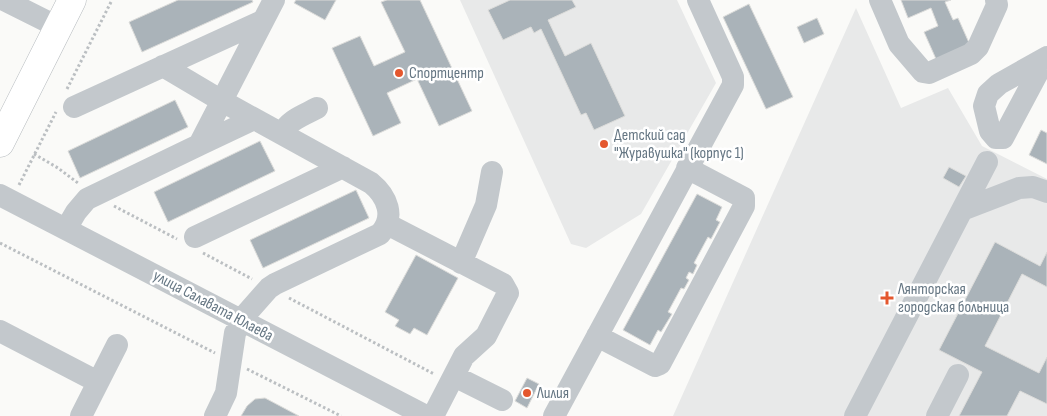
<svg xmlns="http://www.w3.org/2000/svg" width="1047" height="416" viewBox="0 0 1047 416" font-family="'Sofia Sans Condensed',sans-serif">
  <rect width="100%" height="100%" fill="#fafaf8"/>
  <path fill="#e8e9e9" d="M460 0H677L716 83 641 214 586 248 571 244Z
    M856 8 901 108 948 88 982 146 1047 179V416H673Z"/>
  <path fill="#aab3b9" stroke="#dcdcda" d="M178 0H252L253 2 142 52 129 22Z
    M296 0H336L325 20 294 3Z
    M387 0H420L472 111 439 126 417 79 387 93 401 123 373 136 332 48 360 36 374 66 405 52 381 2Z
    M510 0H572L576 7 548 20 565 56 591 43 625 116 594 130 586 113 581 115 541 29 534 33 531 27 503 40 488 10Z
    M901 0H951L945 2 953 20 958 18 970 45 936 59 924 32 938 26 931 8 908 18Z
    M749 4 793 97 766 109 723 17Z
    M817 18 824 34 804 43 797 27Z
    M175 100 188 127 80 178 68 151Z
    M1041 130 1047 133V164L1029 155Z
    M260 141 275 171 168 222 154 192Z
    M949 167 966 176 959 187 943 178Z
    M356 190 369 218 263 268 250 240Z
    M697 194 722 207 716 220 720 222 711 239 708 237 694 263 697 265 693 274 689 272 686 278 689 280 684 289 681 288 668 312 672 314 661 332 658 330 650 345 623 330Z
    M995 242 1040 266 1047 252V287L1022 274 985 346 1039 373 1047 357V404L1020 391 1007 416H959L982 372 939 350Z
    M416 255 458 278 427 335 414 328 410 334 395 326 399 320 385 312Z
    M527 378 539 384 527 408 515 401Z
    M265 398 299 416H241L247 406 255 399Z"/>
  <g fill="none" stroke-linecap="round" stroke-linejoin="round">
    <g stroke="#b5babe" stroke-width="29">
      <path id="major" d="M0 143 72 0"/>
    </g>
    <path stroke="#bbbfc2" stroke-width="3" stroke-dasharray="2.5 2.5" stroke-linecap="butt" d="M67 89 112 0
      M34 154 58 168 78 183
      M19 185 56 112
      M114 206 177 239
      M0 243 215 353
      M203 253 252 279
      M289 298 434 374
      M247 369 341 416"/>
    <path stroke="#c3c8cc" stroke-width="22" d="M4 0 58 27
      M880 0 899 44 923 72 929 73 971 54 978 47 997 5 996 0
      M1047 57 999 84 988 94 984 106 990 131 996 138H1003L1036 76 1047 58
      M163 66 222 101 371 183C387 196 396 217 380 234L275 284 269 288 246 314 235 333 226 393 215 416
      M74 107 262 21
      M282 134C288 120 304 115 317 108
      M199 145 254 119
      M0 195 426 416
      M962 210 1019 188 1033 187 1047 192
      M387 224 503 284 508 293 486 336 464 356 433 416
      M66 229 76 212 87 199 199 145 274 0
      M195 237 343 167
      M461 263 486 205 492 172
      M0 331 98 382
      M597 336 655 366 660 364 744 206V198L687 168
      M454 376 502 400
      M81 416 117 345
      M554 416 733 85V77L729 68 698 0
      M855 416 987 162
      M937 416 958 375"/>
    <use href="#major" stroke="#fff" stroke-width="28"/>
  </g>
  <g fill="#e4572e" stroke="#fff" stroke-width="2">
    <circle cx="399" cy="73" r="5"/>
    <circle cx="604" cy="144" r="5"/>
    <path d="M884.5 290.5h5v5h5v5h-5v5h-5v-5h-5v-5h5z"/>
    <circle cx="527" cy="393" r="5"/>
  </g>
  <g text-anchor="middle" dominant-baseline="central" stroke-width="5" stroke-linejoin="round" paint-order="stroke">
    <g font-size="16" fill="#657683" stroke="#fff" text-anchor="start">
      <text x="409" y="73">Спортцентр</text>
      <text x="614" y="135">Детский сад<tspan x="614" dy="18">"Журавушка" (корпус 1)</tspan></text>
      <text x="898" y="289">Лянторская<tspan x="898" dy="18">городская больница</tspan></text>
      <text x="537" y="393">Лилия</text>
    </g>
    <g font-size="16" fill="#657683" stroke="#fff">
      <text transform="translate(213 306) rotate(28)">улица Салавата Юлаева</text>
    </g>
  </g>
</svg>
